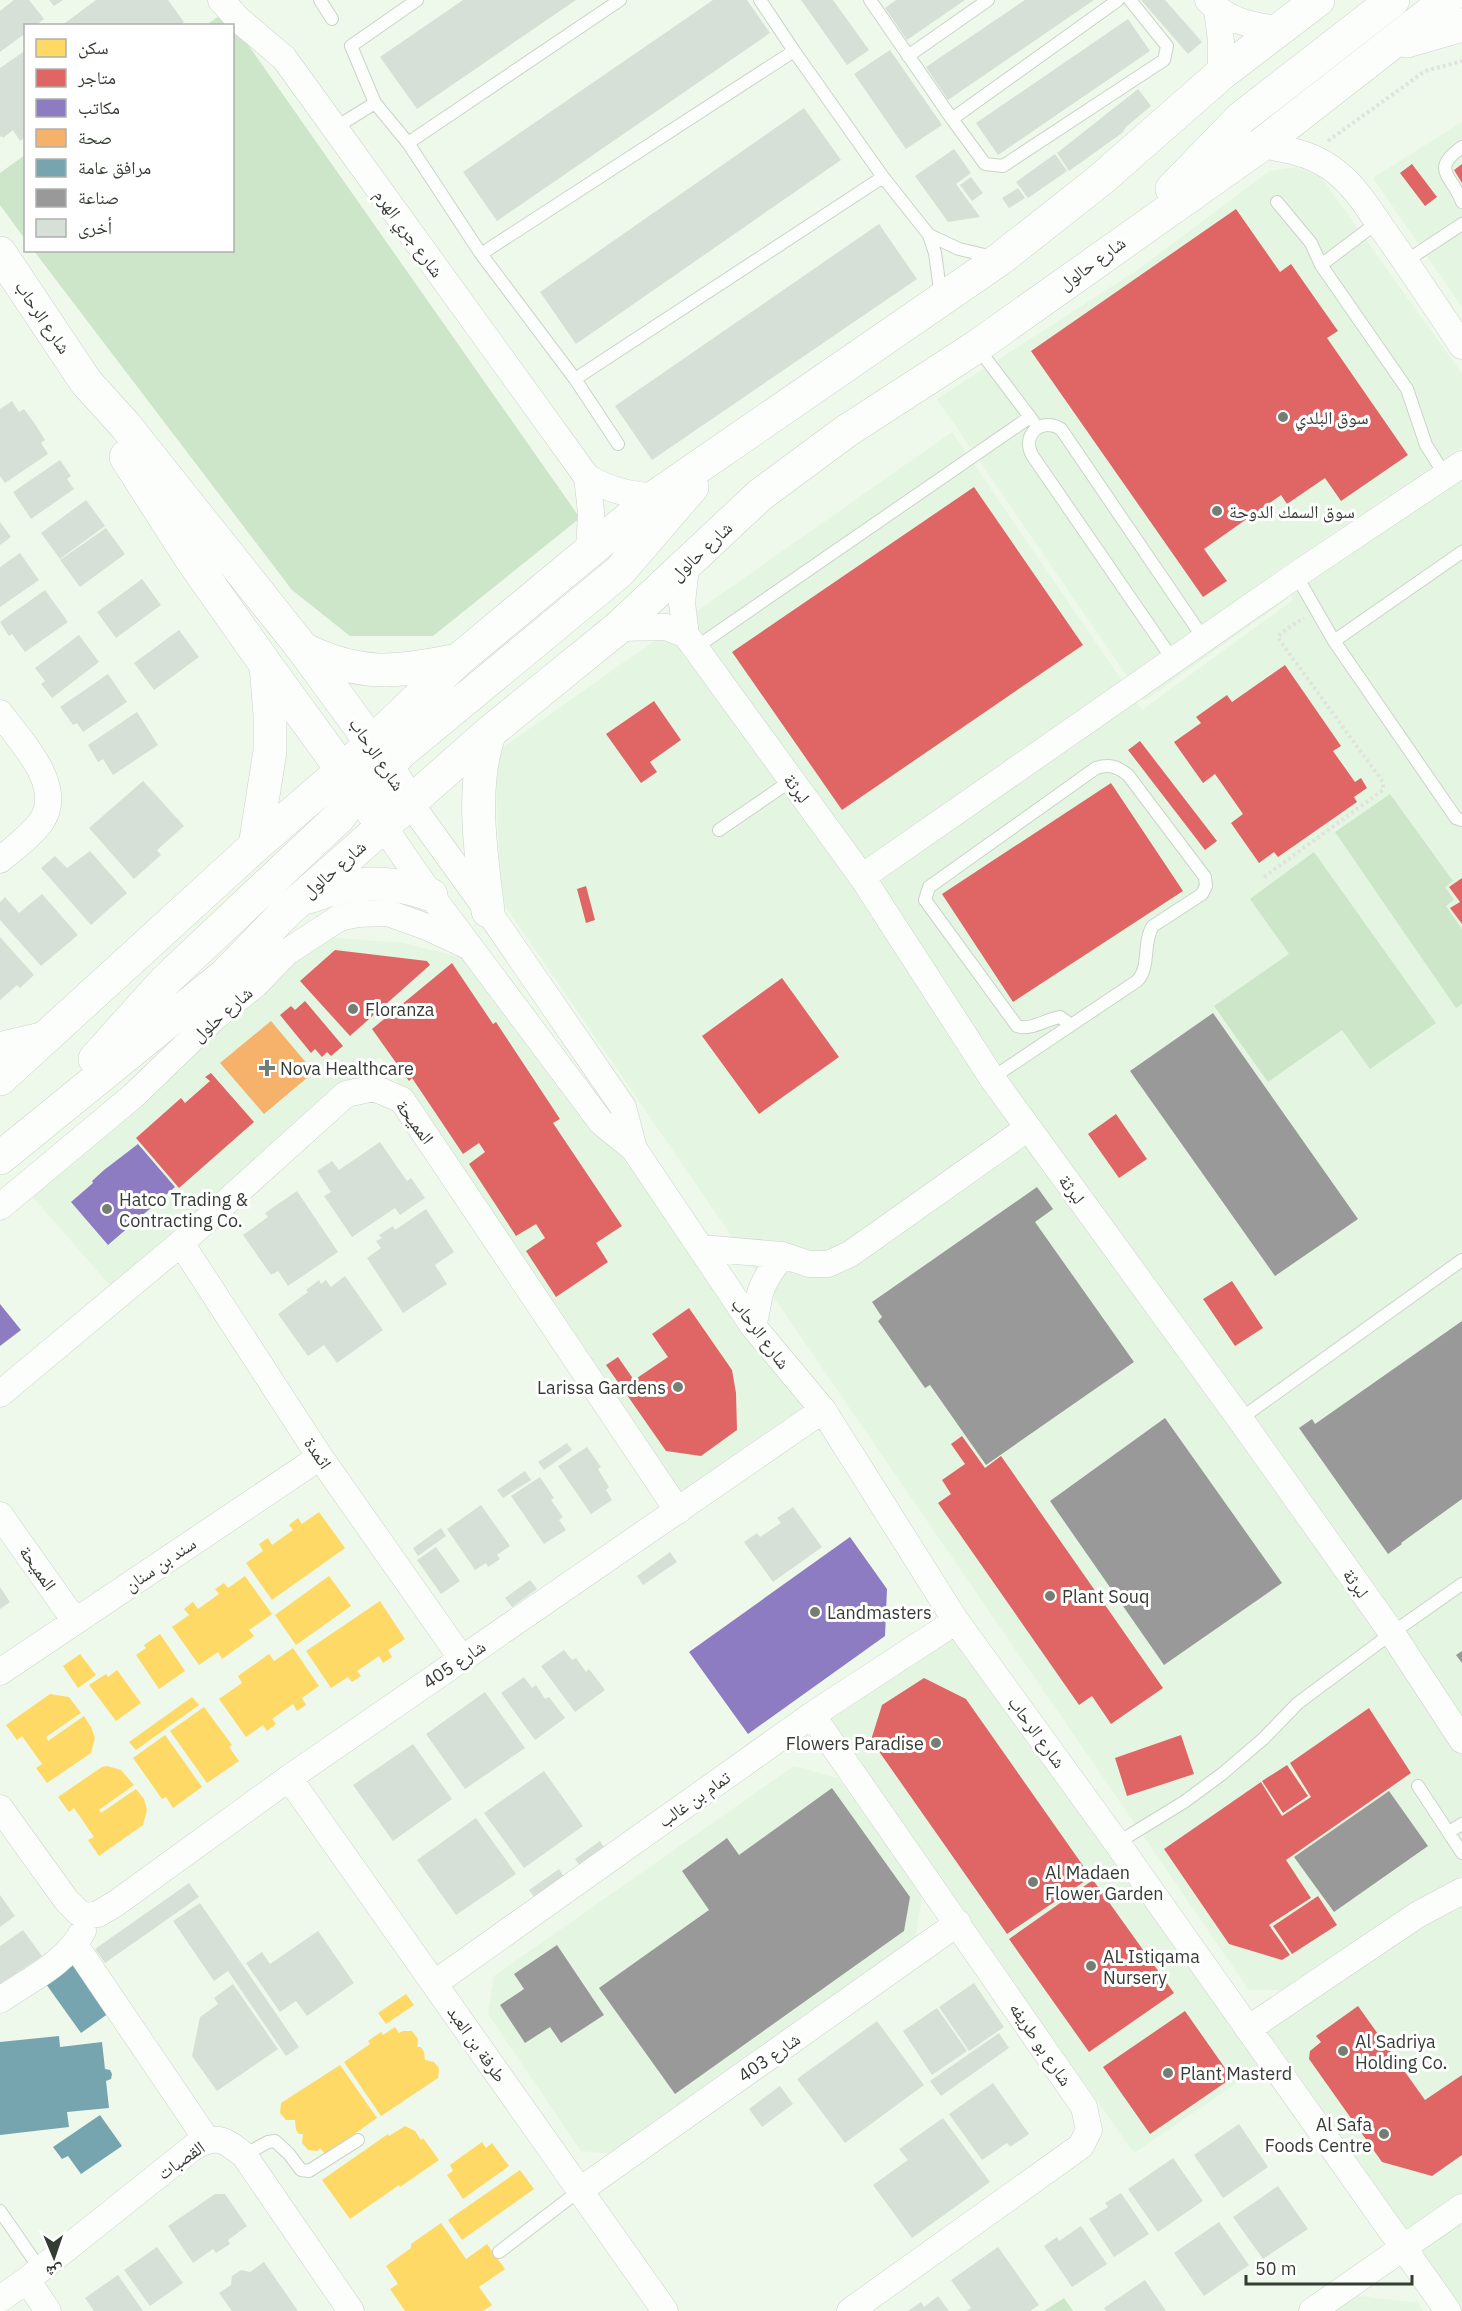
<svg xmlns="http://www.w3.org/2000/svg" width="1462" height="2311" viewBox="0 0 1462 2311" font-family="'IBM Plex Sans','Noto Naskh Arabic',sans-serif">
  <rect width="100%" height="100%" fill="#eef8eb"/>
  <path fill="#e4f6e1" d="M1462 122V307L1373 178Z
    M1296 167 1321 177 1462 374V447L1272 574 1289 598 1144 701 937 399 1139 269 1269 171Z
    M952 432 1142 710 1293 600 1276 575 1462 452V1878L1294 1990H1249L501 900 495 753Z
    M324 937 403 943 476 961 812 1409 681 1501 380 1057 114 1290 30 1194Z
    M967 1626 1271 2060 1134 2153 826 1719Z
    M794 1766 838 1778 922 1895 915 1941 612 2154 581 2151 488 2014 494 1976Z
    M1462 1894V2311H1460L1264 2028Z
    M1350 2295 1418 2303 1423 2311H1326Z"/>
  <path fill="#cde5c8" d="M225 12 580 518 433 636H350L292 590 34 251 232 250V26L206 25Z
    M25 155V239L0 205V173Z
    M1390 794 1453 881 1445 887 1454 900 1446 906 1462 929V1004L1456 1008 1335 832Z
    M1314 852 1436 1023 1370 1069 1342 1030 1268 1082 1214 1006 1289 954 1250 899Z
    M1064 2298 1073 2311H1044Z"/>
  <path fill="#ffd966" d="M319 1512 345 1548 272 1600 246 1563 263 1551 259 1544 268 1538 272 1545 293 1530 289 1525 298 1518 302 1524Z
    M245 1576 272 1614 249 1630 254 1636 222 1659 218 1652 199 1665 172 1627 189 1615 184 1609 193 1602 198 1609 219 1594 215 1589 224 1583 228 1588Z
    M329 1576 351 1606 296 1645 275 1615Z
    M380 1601 405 1639 388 1650 392 1657 383 1663 379 1656 357 1671 361 1676 352 1682 348 1677 331 1688 306 1651Z
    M160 1634 185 1671 159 1689 136 1655 146 1648 144 1645Z
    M293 1648 319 1686 302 1698 306 1705 297 1711 293 1704 272 1719 276 1724 267 1731 263 1725 246 1737 219 1699 242 1683 238 1676 269 1654 274 1661Z
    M80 1654 96 1675 78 1688 63 1666Z
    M117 1670 141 1703 116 1721 89 1685 106 1674 108 1677Z
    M50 1694 69 1697 81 1713 46 1737 48 1741 84 1716 91 1727 95 1738 91 1753 47 1783 36 1768 42 1764 22 1736 17 1740 6 1725Z
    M192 1697 199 1705 136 1750 129 1742Z
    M204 1707 232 1745 229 1747 239 1761 207 1783 170 1731Z
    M165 1735 202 1787 173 1808 166 1797 162 1799 133 1758Z
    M107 1766 121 1770 134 1785 99 1810 101 1813 136 1789 144 1799 147 1810 143 1825 99 1856 88 1840 94 1837 74 1808 69 1812 58 1797 102 1767Z
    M406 1994 414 2005 386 2024 378 2013Z
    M395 2027 399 2033 403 2031H412L418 2039 417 2047H421L424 2052 425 2060 434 2062 439 2068 438 2078 381 2116 344 2062 370 2044 368 2041 381 2032 383 2035Z
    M340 2065 377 2118 350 2137 352 2140 339 2149 336 2146 325 2154 320 2148 317 2151 308 2150 302 2143 303 2134H299L296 2130 295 2120H286L280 2113 281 2103Z
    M405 2126 415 2131 421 2140 423 2138 439 2160 400 2187 399 2185 350 2219 322 2180 388 2134 389 2136Z
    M482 2142 486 2148 492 2143 509 2166 463 2199 447 2175 453 2171 450 2165Z
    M520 2170 534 2189 462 2240 448 2220Z
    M441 2223 466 2259 487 2244 505 2269 479 2287 492 2305 483 2311H405L390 2289 398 2284 386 2266 411 2248V2244Z"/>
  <path fill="#e06666" d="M1412 164 1437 197 1425 206 1400 173Z
    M1462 164V183L1454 170Z
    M1236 209 1280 272 1291 264 1338 331 1327 338 1408 455 1341 501 1325 478 1287 504 1281 495 1204 549 1227 581 1203 597 1031 351Z
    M974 487 1083 645 842 810 732 652Z
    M1285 665 1341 746 1333 751 1355 782 1361 778 1367 788 1354 797 1357 802 1278 857 1274 852 1259 863 1231 823 1243 814 1215 774 1203 783 1174 742 1201 723 1196 717 1227 695 1232 702Z
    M654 701 681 740 650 762 657 772 641 783 606 734Z
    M1140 741 1217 841 1205 850 1128 750Z
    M1111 783 1183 891 1013 1002 942 894Z
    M1462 878V924L1450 908 1460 902 1449 887Z
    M586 886 595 920 586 923 577 889Z
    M335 950 427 961 430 965 350 1036 300 981Z
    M452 963 493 1024 496 1022 560 1119 553 1123 622 1226 596 1243 608 1262 556 1297 526 1251 545 1238 536 1224 516 1236 469 1164 485 1152 479 1143 463 1154 412 1078 409 1081 372 1029Z
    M782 978 839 1057 759 1114 702 1036Z
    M305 1001 343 1046 331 1056 327 1052 322 1057 315 1049 311 1053 280 1015 291 1006 295 1010Z
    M211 1073 254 1122 179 1188 136 1138 181 1098 185 1103 210 1081 205 1077Z
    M1116 1114 1147 1159 1119 1178 1088 1134Z
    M1232 1281 1263 1328 1235 1346 1203 1299Z
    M689 1308 732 1370 736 1393 737 1430 701 1456 666 1451 606 1365 618 1357 634 1380 668 1357 652 1334Z
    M962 1436 985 1468 1001 1456 1163 1688 1111 1724 1092 1696 1079 1705 938 1503 951 1494 942 1480 965 1464 951 1444Z
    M924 1678 966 1699 1091 1877 1007 1934 871 1740 882 1705Z
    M1369 1708 1411 1773 1286 1860 1311 1898 1269 1925 1290 1955 1282 1960 1229 1944 1164 1849 1261 1782 1282 1816 1311 1797 1290 1763Z
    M1181 1735 1194 1774 1127 1796 1115 1758Z
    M1287 1765 1308 1796 1283 1813 1262 1781Z
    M1093 1880 1174 1993 1089 2052 1009 1939Z
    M1318 1896 1337 1925 1292 1954 1273 1926Z
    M1358 2006 1425 2100 1462 2075V2155L1432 2176 1382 2162 1309 2059 1310 2051 1321 2042 1316 2036Z
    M1185 2011 1232 2078 1150 2134 1103 2067Z"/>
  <path fill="#8e7cc3" d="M138 1144 175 1187 108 1245 71 1202 93 1183 92 1181 104 1170Z
    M0 1304 21 1330 0 1346Z
    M850 1537 887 1589 885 1636 748 1734 689 1652Z"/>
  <path fill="#f6b26b" d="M271 1021 314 1072 264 1114 220 1063Z"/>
  <path fill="#76a5af" d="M81 1960 116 2008 81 2033 46 1984Z
    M59 2036 60 2047 102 2042 105 2069 110 2070 112 2074 111 2079 106 2081 109 2108 67 2112 69 2127 0 2135V2042Z
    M100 2115 122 2146 81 2174 68 2156 62 2159 53 2147Z"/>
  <path fill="#999" d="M1213 1013 1358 1219 1275 1276 1130 1071Z
    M1037 1187 1053 1209 1035 1222 1134 1362 986 1465 930 1385 925 1388 878 1321 882 1317 872 1302Z
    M1462 1321V1499L1401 1543 1402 1544 1388 1554 1299 1428 1312 1419 1315 1424Z
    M1165 1418 1282 1583 1164 1665 1050 1501Z
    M1462 1651V1663L1456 1655Z
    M832 1788 910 1897 904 1931 675 2094 599 1988 709 1910 682 1871 727 1838 739 1855Z
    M1389 1791 1428 1846 1334 1912 1294 1857Z
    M557 1945 604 2015 561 2043 550 2027 525 2043 500 2005 524 1989 514 1974Z"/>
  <path fill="#d7e0d6" d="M14 0H29L44 19 35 26H26V33L0 52V11Z
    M49 0H63L54 6Z
    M96 0H168L184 22 179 26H61Z
    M463 0H576L417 109 380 57Z
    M713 0H747L770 33 497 221 463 172Z
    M801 0H833L869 50 847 65Z
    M896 0H965L907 40 885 8Z
    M1025 0H1094L948 100 926 67Z
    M1141 0H1165L1202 42 1188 54Z
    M1128 19 1150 51 998 155 976 123Z
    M26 50V137L20 141 13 130 3 138 2 136 0 137V68Z
    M890 50 942 125 906 149 854 74Z
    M1138 89 1151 106 1126 127 1122 133 1069 171 1057 153Z
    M804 108 841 160 576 344 540 292Z
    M954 149 971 173 956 184 980 217 948 222 915 176Z
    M1055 154 1067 171 1028 198 1016 182Z
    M971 177 983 193 972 201 960 185Z
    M1018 188 1025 198 1009 208 1002 198Z
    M879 224 917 279 652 460 615 406Z
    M12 401 19 412 24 409 35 424 45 440 41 443 48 454 5 483 0 476V409Z
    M60 460 71 476 67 479 74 489 31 519 13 492Z
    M86 500 105 526 60 559 41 533Z
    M0 522 11 537 0 545Z
    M106 528 125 554 80 587 60 560Z
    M20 553 39 580 0 607V567Z
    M142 579 161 605 116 638 97 612Z
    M45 590 68 622 25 652 12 634 9 636 0 622Z
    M179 630 199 657 154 690 134 663Z
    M79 635 99 662 52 698 41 684 45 681 35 668Z
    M108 674 127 702 83 732 77 723 73 725 60 707Z
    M137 712 158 745 113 775 103 759 98 762 88 745Z
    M143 781 184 826 157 850 161 855 134 879 89 828Z
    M90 851 127 893 91 925 41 868 55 856 67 868Z
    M42 894 78 935 41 966 0 920V902L5 897 19 913Z
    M0 937 34 975 20 988 17 985 0 1000Z
    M380 1142 407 1181 411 1178 425 1198 400 1215 395 1208 352 1237 324 1196 331 1192 317 1171 332 1161 339 1170Z
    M297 1191 338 1252 288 1286 278 1271 271 1275 243 1235 268 1217 265 1213Z
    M426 1209 454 1252 435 1265 447 1284 403 1313 367 1258 381 1248 376 1241 382 1238 379 1235 393 1226 395 1230Z
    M345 1276 383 1330 337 1363 324 1345 308 1356 278 1314 308 1292 306 1290 319 1280 321 1284 326 1280 331 1287Z
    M567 1443 572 1450 544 1470 538 1462Z
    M587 1447 601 1467 598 1469 609 1487 606 1490 612 1500 591 1514 558 1466Z
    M525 1471 531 1480 503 1498 497 1490Z
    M540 1477 554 1498 551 1500 563 1517 559 1520 566 1530 544 1544 511 1496Z
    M481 1505 510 1546 497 1555 500 1559 488 1567 486 1563 475 1570 447 1529Z
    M793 1507 822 1547 773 1582 744 1542 757 1533 760 1537 781 1523 777 1518Z
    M441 1528 446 1536 418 1556 413 1548Z
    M436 1547 460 1581 441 1594 417 1560Z
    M670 1552 677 1562 643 1585 637 1576Z
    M530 1580 537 1589 512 1607 505 1598Z
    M0 1587 10 1602 0 1609Z
    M564 1650 572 1660 576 1658 586 1672 589 1669 605 1690 575 1712 541 1666Z
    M524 1677 532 1688 536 1685 545 1699 549 1697 565 1718 535 1740 501 1693Z
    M485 1692 525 1748 465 1789 426 1734Z
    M413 1744 452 1799 393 1841 353 1785Z
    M544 1771 583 1826 524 1868 484 1813Z
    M476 1818 516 1874 456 1915 417 1860Z
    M600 1841 605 1849 580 1866 575 1859Z
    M559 1869 564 1877 535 1898 529 1890Z
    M189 1883 199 1897 105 1963 95 1949Z
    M0 1895 15 1916 0 1927Z
    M200 1903 299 2047 286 2056 228 1971 214 1981 173 1921Z
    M23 1930 42 1956 0 1984V1946Z
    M318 1931 354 1983 307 2016 296 2001 280 2012 246 1963 262 1952 270 1964Z
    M974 1983 1004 2027 969 2051 939 2007Z
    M233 1984 278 2049 217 2091 192 2056 200 2017 218 2004 214 1998Z
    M937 2008 967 2051 932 2075 903 2031Z
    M877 2021 924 2085 845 2143 797 2079Z
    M999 2033 1009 2048 941 2096 930 2081Z
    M993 2083 1029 2134 1010 2147 1007 2143 982 2160 949 2114Z
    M780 2086 793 2104 762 2127 749 2109Z
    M943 2118 990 2182 912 2238 873 2185 908 2160 899 2149Z
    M1239 2124 1268 2167 1223 2198 1194 2155Z
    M1173 2158 1203 2201 1158 2232 1128 2189Z
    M1278 2186 1308 2229 1263 2259 1233 2217Z
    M1121 2193 1149 2234 1114 2257 1089 2219 1108 2207 1105 2203Z
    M215 2194H225L247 2226 228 2240 230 2244 216 2253 213 2249 193 2263 168 2226Z
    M1219 2222 1249 2265 1204 2296 1174 2253Z
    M1081 2226 1107 2264 1072 2287 1044 2246 1057 2237 1059 2241Z
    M157 2247 183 2283 150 2306 124 2270Z
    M998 2247 1039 2305 1030 2311H967L971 2308 951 2280Z
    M264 2262 298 2311H232L219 2293 231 2285 232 2276 241 2270 250 2272Z
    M118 2275 143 2311H94L85 2298Z
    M1145 2280 1166 2311H1106L1104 2308Z
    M938 2296 949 2311H908L921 2302 924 2307Z"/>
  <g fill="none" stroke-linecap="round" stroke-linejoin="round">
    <g stroke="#cbd3c9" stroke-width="14">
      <path id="lane" d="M320 0 332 19
        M417 0 351 46 375 103 408 143 481 254 575 379 618 444
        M760 0 794 51 883 177 929 235 935 253 941 297
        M870 0 952 119 985 164 1003 166 1164 60 1167 46 1130 0
        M908 56 988 0
        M952 119 1118 0
        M333 129 375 103
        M408 143 620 0
        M1462 147C1429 170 1453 176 1462 202
        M1277 202 1311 243 1321 265 1407 389 1426 445 1445 475
        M929 235 959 249 993 257
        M481 254 794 51
        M1406 261 1462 224
        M1321 265 1378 222
        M977 347 1033 421
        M575 379 883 177
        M1462 552 1334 641 1456 818 1462 820
        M1296 575 1334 641
        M695 648 1030 417
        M1173 660 1032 455C1021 434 1042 417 1061 429L1204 639
        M719 830 792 780
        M992 1078 1137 981C1151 967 1142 942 1153 926L1202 894 1206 886 1205 877 1128 775C1117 766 1109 764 1096 768L936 882 929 887 925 900 1017 1026C1031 1031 1046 1019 1060 1017L1071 1025
        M1240 1419 1462 1260
        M1418 1786 1462 1853
        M1449 1832 1462 1824
        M1117 1843 1184 1802 1222 1774 1263 1739 1298 1703 1392 1633 1462 1584
        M244 2155 268 2142 275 2141 289 2154 301 2170 309 2171 358 2140
        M0 2211 40 2269
        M499 2252 579 2191"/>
    </g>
    <g stroke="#cbd3c9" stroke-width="27">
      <path id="street" d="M221 0 238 19 284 58 587 477C609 490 630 496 656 496
        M1208 0C1227 21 1252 26 1279 29
        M1217 9 1221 41V74
        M1261 145C1285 149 1310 153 1331 168 1354 184 1368 208 1384 231 1411 269 1436 307 1462 346
        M587 477 591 512 589 553
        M686 566 682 603 686 635 862 877 992 1078 1240 1419 1392 1633 1462 1740
        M618 628 666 627 686 635
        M0 713C20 741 66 786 41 822 30 837 14 848 0 860
        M410 803 488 911 623 1107 634 1149
        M383 826 431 895 601 1122 634 1149 753 1326 823 1410 956 1621 1117 1843 1448 2311
        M862 877 1296 575 1462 464
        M0 1048 5 1044 48 1034
        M0 1207 133 1096 215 1017 256 984 287 952 339 918 357 914 388 913 427 927 470 947
        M181 1243 320 1457 462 1659
        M702 1248 782 1255 809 1264H828L850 1254 1028 1128
        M753 1326C756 1316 757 1308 759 1298 762 1282 773 1268 782 1255
        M0 1394 181 1243 346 1094 374 1088 402 1100 678 1511
        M0 1515 75 1621
        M0 1672 320 1457
        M812 1715 1084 2107 1089 2130 1081 2146 850 2311
        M289 1778 665 2311
        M0 1808 67 1901 79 1913 86 1916
        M86 1916 98 1914 115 1904 289 1778 823 1410
        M75 1945 207 2140
        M435 1983 812 1715 956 1621
        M0 2000C29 1980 66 1963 83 1931
        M1248 2029 1417 1915 1462 1891
        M579 2191 958 1923
        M27 2280 48 2311
        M0 2299 27 2280 195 2146C218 2134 225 2140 244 2155L351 2311
        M1312 2311 1462 2207"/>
    </g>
    <g stroke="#cbd3c9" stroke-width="34">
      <path id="secondary" d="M1407 41 1462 25
        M1172 189 1241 118 1393 0
        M0 253 86 382 125 425 303 649 371 742 410 803
        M126 457 192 560 266 665 383 826
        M303 649C360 677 397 673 458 660
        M380 788 387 768 400 753 619 572 692 487
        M255 846 270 751V715L266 665
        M309 897C350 881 390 879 431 895
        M488 911C481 855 470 785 490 732
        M95 1059 165 981 339 817 359 790 366 771
        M0 1079 255 846 344 769 458 660 656 496 1000 259 1099 181 1221 74 1318 0
        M0 1158 225 975 287 911 490 732 618 628 760 495 845 432 976 347 1261 145 1447 0"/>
    </g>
    <path stroke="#e0e3de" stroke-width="4" stroke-dasharray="3 3" stroke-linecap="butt" d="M1328 141 1425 71 1462 61
      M1264 877 1383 790V782L1278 638 1281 633 1304 618"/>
    <use href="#lane" stroke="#fcfefc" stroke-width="12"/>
    <use href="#street" stroke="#fcfefc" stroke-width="26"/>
    <use href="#secondary" stroke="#fcfefc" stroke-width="33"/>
  </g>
  <g fill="#767e73" stroke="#fff" stroke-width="2">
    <circle cx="1283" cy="417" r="6"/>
    <circle cx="1217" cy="511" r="6"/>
    <circle cx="353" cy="1009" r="6"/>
    <path d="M264 1059h6v6h6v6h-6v6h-6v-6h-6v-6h6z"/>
    <circle cx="107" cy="1209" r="6"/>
    <circle cx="678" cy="1387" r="6"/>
    <circle cx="1050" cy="1596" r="6"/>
    <circle cx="815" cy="1612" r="6"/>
    <circle cx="936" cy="1743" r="6"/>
    <circle cx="1033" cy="1882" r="6"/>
    <circle cx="1091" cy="1966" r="6"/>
    <circle cx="1343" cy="2051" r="6"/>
    <circle cx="1168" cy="2073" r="6"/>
    <circle cx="1384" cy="2134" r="6"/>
  </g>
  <g text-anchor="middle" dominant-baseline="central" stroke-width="6" stroke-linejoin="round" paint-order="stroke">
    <g font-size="18" fill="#353c33" stroke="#fff">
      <text transform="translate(409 233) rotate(54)">شارع جري الهرم</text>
      <text transform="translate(1092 263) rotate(-36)">شارع حالول</text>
      <text transform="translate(43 317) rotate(56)">شارع الرحاب</text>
      <text transform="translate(701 551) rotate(-43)">شارع حالول</text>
      <text transform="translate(377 754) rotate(56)">شارع الرحاب</text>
      <text transform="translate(797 788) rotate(54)">لبرثة</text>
      <text transform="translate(334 869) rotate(-41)">شارع حالول</text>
      <text transform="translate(222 1014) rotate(-41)">شارع حلول</text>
      <text transform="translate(415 1122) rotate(53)">المميحة</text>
      <text transform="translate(1072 1189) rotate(54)">لبرثة</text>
      <text transform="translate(761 1333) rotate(53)">شارع الرحاب</text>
      <text transform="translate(318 1453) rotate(56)">اثمدة</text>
      <text transform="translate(160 1564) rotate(-34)">سند بن سنان</text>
      <text transform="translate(38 1568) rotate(55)">المميحة</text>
      <text transform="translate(1356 1583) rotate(55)">لبرثة</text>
      <text transform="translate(454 1664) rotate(-34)">شارع 405</text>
      <text transform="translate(1037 1732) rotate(54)">شارع الرحاب</text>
      <text transform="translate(694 1799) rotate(-35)">تمام بن غالب</text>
      <text transform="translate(477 2044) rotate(55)">طرفة بن العبد</text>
      <text transform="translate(1041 2044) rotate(56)">شارع بو طريفه</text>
      <text transform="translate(769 2057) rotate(-35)">شارع 403</text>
      <text transform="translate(181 2160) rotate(-35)">القصبات</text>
    </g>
    <g font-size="18" fill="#353c33" stroke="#fff" text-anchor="start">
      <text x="1295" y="417">سوق البلدي</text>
      <text x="1229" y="511">سوق السمك الدوحة</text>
      <text x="365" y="1009">Floranza</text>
      <text x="280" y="1068">Nova Healthcare</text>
      <text x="119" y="1199">Hatco Trading &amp;<tspan x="119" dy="21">Contracting Co.</tspan></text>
      <text x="666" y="1387" text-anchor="end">Larissa Gardens</text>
      <text x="1062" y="1596">Plant Souq</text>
      <text x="827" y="1612">Landmasters</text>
      <text x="924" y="1743" text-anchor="end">Flowers Paradise</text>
      <text x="1045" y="1872">Al Madaen<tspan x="1045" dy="21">Flower Garden</tspan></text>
      <text x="1103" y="1956">AL Istiqama<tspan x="1103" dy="21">Nursery</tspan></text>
      <text x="1355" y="2041">Al Sadriya<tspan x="1355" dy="21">Holding Co.</tspan></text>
      <text x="1180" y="2073">Plant Masterd</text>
      <text x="1372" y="2124" text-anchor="end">Al Safa<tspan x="1372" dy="21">Foods Centre</tspan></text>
    </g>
  </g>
  <rect x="24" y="24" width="210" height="228" fill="#ffffff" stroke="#aeb1ad" stroke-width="1.5"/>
  <rect x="36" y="39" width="30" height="18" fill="#ffd966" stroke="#aeb1ad" stroke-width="1.5"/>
  <text x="78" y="54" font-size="18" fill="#353c33">سكن</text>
  <rect x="36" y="69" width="30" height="18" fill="#e06666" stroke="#aeb1ad" stroke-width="1.5"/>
  <text x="78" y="84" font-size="18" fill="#353c33">متاجر</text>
  <rect x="36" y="99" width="30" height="18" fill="#8e7cc3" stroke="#aeb1ad" stroke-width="1.5"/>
  <text x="78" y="114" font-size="18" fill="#353c33">مكاتب</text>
  <rect x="36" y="129" width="30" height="18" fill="#f6b26b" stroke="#aeb1ad" stroke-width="1.5"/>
  <text x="78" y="144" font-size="18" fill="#353c33">صحة</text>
  <rect x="36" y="159" width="30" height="18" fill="#76a5af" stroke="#aeb1ad" stroke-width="1.5"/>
  <text x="78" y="174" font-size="18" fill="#353c33">مرافق عامة</text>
  <rect x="36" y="189" width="30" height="18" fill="#999999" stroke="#aeb1ad" stroke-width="1.5"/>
  <text x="78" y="204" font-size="18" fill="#353c33">صناعة</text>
  <rect x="36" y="219" width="30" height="18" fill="#d7e0d6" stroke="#aeb1ad" stroke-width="1.5"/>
  <text x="78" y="234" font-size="18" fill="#353c33">أخرى</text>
  <g transform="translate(54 2257) rotate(178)" stroke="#ffffff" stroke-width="4.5" paint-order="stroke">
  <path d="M0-4.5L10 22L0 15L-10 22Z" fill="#353c33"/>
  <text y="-9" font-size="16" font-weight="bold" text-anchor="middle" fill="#353c33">ش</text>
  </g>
  <path d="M1246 2275v9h166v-9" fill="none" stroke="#353c33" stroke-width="3"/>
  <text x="1255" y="2275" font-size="18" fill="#353c33" stroke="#ffffff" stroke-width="4.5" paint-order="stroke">50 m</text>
</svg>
